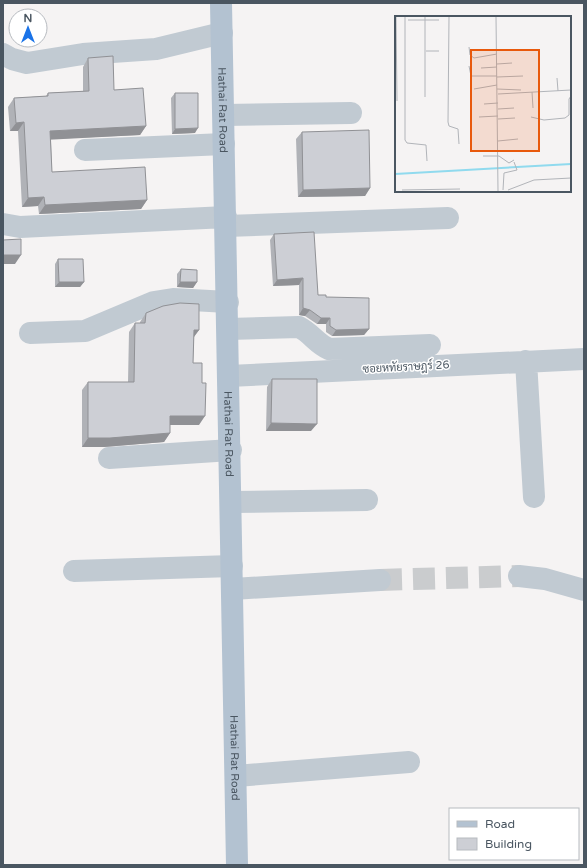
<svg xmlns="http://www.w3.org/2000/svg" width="587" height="868" viewBox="0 0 587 868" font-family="'Varela Round',Sarabun,sans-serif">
  <rect width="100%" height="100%" fill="#f5f3f3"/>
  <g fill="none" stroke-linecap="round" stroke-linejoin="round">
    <path stroke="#caccce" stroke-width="22" stroke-dasharray="22 11" stroke-linecap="butt" d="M380 580 519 576"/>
    <path stroke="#c1cad2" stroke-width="22" d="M3 54 12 59 27 63 83 54 156 49 222 33
      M224 115 351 113
      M85 150 224 144
      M3 224 20 227 226 217
      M226 226 448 218
      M228 329 299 327C311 333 317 344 329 349L430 345
      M30 333 85 331 154 302 173 299 228 302
      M526 361 534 497
      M229 376 584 359
      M109 458 231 450
      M231 502 367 500
      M74 571 232 566
      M519 576 545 579 584 590
      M233 589 380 580
      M236 776 409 762"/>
    <path stroke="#b3c2d1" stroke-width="22" id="s1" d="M221 3 237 865"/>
  </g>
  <path fill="#b0b2b7" d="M88 58 114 90 146 126 140 135 51 139 52 172 147 200 141 209 39 214 38 206 22 207 18 131H10L8 107 14 98 46 96 48 93 83 91V67Z
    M175 93 195 133 172 134 171 98Z
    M302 132 370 188 365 196 298 197 296 139Z
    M274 234 318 295 326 297 369 329 364 335 332 336 326 332V324H317L305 316 299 315V285L273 286 270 240Z
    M58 259 84 282 80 287H55V264Z
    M181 269 197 282 193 288 177 287V274Z
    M146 313 199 330 194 337 193 363 199 425H170V433L164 442 104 447H82V390L88 382H128L129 332 135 323H140V322Z
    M272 379 311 431H266L267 387Z"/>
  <path fill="#909195" d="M24 122 18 131H10L16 123Z
    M146 126 140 135 44 140 50 131Z
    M198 128 195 133 172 134 175 129Z
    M370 188 365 196 298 197 303 190Z
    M44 197 38 206 22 207 28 198Z
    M147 200 141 209 39 214 45 205Z
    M3 255H21L15 264H3Z
    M303 278 299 285 273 286 277 280Z
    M59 282H84L80 287H55Z
    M180 282H197L193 288 177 287Z
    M303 308 310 310 305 316 299 315Z
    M321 318H330L326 324H317Z
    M369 329 364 335 332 336 336 330Z
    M194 330H199L193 338Z
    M170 416H205L199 425H164Z
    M271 423 317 424 311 431H266Z
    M170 433 164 442 104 447H82L88 438Z"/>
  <path fill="#cdcfd5" stroke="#909195" d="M113 56 114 90 143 88 146 126 50 131 52 172 145 167 147 200 45 205 44 197 28 198 24 122 16 123 14 98 48 96V93L89 91 88 58Z
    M175 93H198V128L175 129Z
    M369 130 370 188 303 190 302 132Z
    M314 232 318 295H326V297L369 298V329L336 330 330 326V318H321L310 310 303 308V278L277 280 274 234Z
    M21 239V255H3V240Z
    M58 259H83L84 282H59Z
    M181 269 197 270V282H180Z
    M180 303 199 304V330H194L193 363H202V383H206L205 416H170V433L110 438H88V382H134L135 323H145L146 313 163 306Z
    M272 379H317V424L271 423Z"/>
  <g text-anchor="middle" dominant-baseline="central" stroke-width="3" stroke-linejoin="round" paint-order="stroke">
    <g font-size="11" fill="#4a5661" stroke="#fff">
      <text stroke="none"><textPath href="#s1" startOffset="107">Hathai Rat Road</textPath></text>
      <text transform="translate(406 367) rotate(-3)">ซอยหทัยราษฎร์ 26</text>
      <text stroke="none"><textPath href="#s1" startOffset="431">Hathai Rat Road</textPath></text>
      <text stroke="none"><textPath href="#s1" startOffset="755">Hathai Rat Road</textPath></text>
    </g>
  </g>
  <g transform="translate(395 16)">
    <rect width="176" height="176" fill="#f5f3f3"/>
    <path fill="none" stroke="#90daee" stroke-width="2" d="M0 158 176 148"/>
    <path fill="none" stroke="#b1b4b9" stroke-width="1" d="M1 1 2 85M10 1V124L12 127 31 129 32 145M30 1V81M54 1 53 106 54 110 63 113 64 128M101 1 103 175M13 4H44M74 31 75 39 79 42 102 38M31 35H44M102 48 117 47M74 50 76 60H102M86 52 102 51M102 61 128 60M162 62 163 75M79 73 102 69M102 73 126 74M137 76 138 92M103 78 176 74M89 88 103 87M103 93 119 92M84 101 103 100M136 101 149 104 170 102 174 99V83L176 80M103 103 120 102M103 125 123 123M88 140H104L114 147 119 144M7 174 65 173M108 174 109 157 122 154 119 146M113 174 139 164 176 162"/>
    <path fill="#e8590c" fill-opacity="0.15" stroke="#e8590c" stroke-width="2" d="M76 34H144V135H76Z"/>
    <rect width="176" height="176" fill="none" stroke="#4a5661" stroke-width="2"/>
  </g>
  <rect width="587" height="868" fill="none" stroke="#4a5661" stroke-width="8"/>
  <rect x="449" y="808" width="130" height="52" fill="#ffffff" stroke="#b7bbc0"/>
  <rect x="457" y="821" width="20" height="6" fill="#b3c2d1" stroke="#b7bbc0"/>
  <text x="485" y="828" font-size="12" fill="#4a5661">Road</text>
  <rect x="457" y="838" width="20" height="12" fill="#cdcfd5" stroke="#b7bbc0"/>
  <text x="485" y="848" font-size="12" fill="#4a5661">Building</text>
  <g transform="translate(28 28)"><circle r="19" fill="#ffffff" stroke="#b7bbc0"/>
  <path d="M0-3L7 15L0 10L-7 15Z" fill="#1a73e8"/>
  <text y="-6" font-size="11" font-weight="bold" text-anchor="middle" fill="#4a5661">N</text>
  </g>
</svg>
